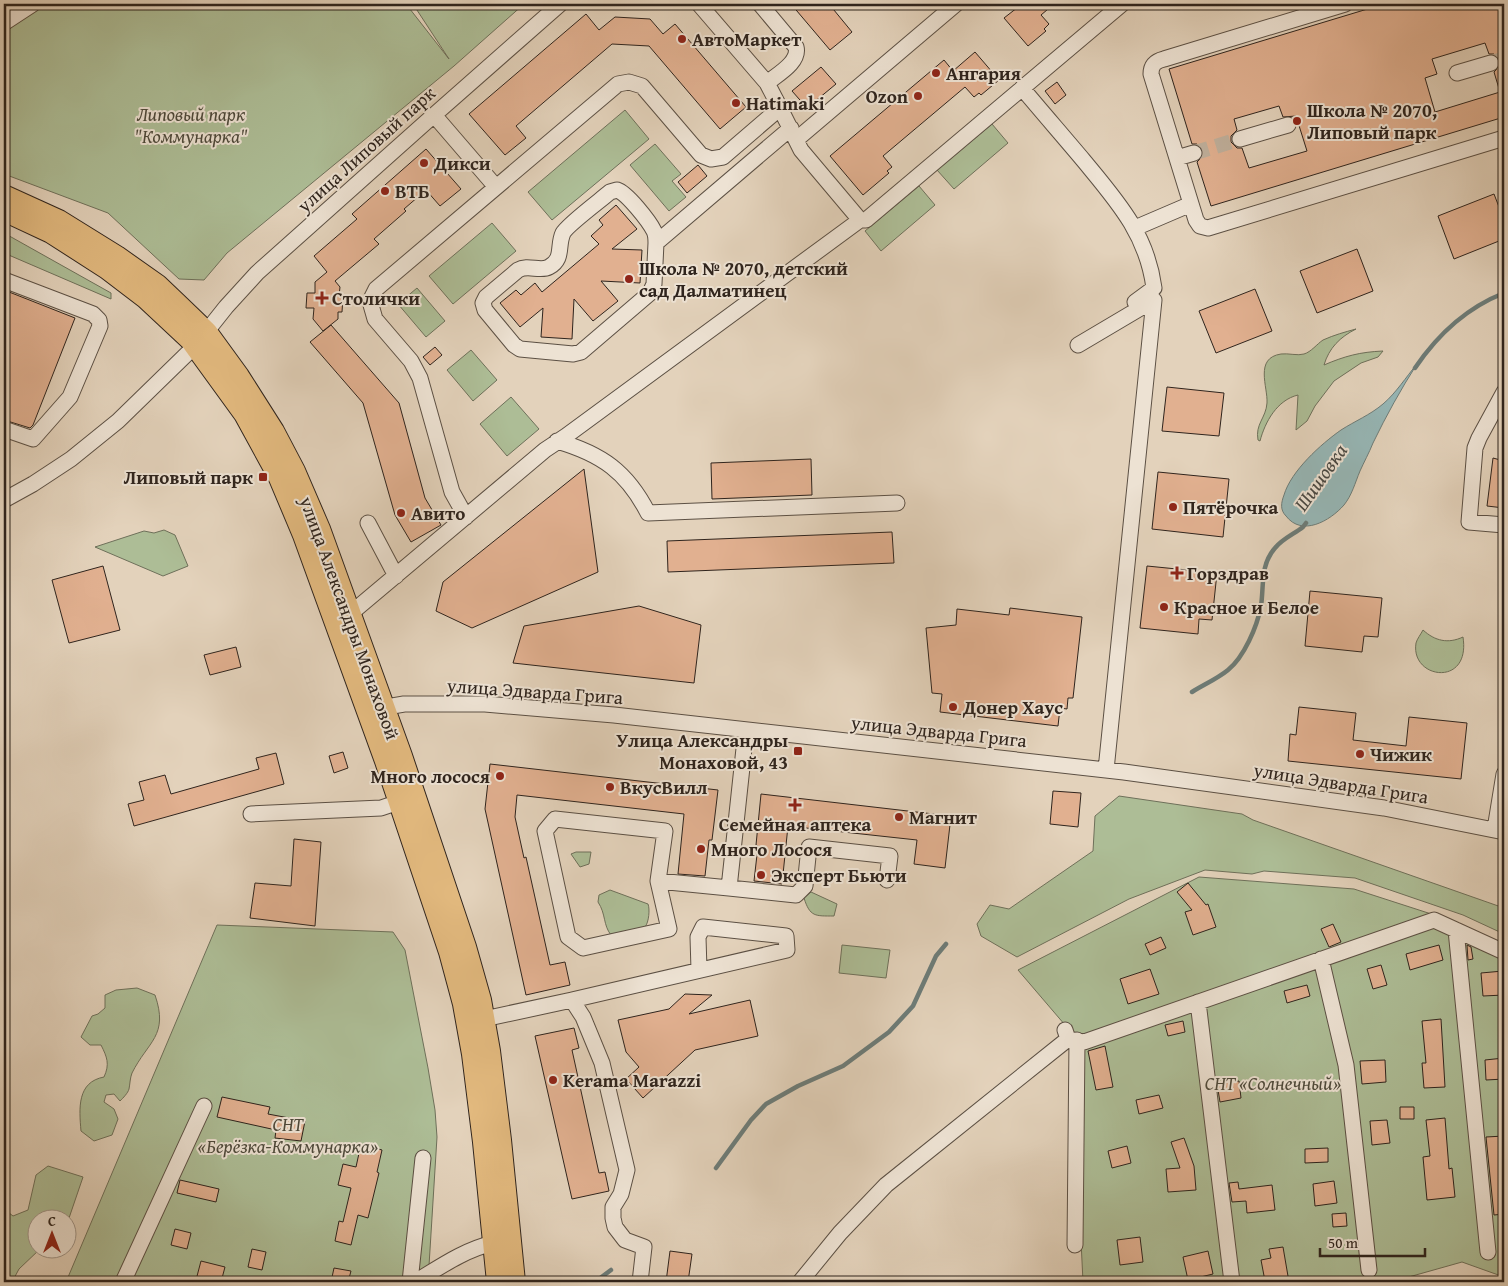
<svg xmlns="http://www.w3.org/2000/svg" width="1508" height="1286" viewBox="0 0 1508 1286" font-family="'Gentium Book Plus',serif">
  <rect width="100%" height="100%" fill="#e3d2bb"/>
  <filter id="stains"><feTurbulence type="fractalNoise" baseFrequency=".004" numOctaves="4"/><feColorMatrix values="0 0 0 0 .2 0 0 0 0 .09 0 0 0 0 .02 0 0 0 .5 -.17"/></filter>
  <radialGradient id="worn" r=".72"><stop offset=".6" stop-color="#630" stop-opacity="0"/><stop offset="1" stop-color="#630" stop-opacity=".3"/></radialGradient>
  <path fill="#adbd96" stroke="#6e705a" d="M4 4H406L449 59 413 4H524L454 66 227 253 204 280 179 279 108 213 4 174Z
    M625 110 649 139 552 220 528 192Z
    M992 124 1008 143 954 189 937 170Z
    M655 144 681 174 672 181 686 197 669 211 630 165Z
    M919 186 935 205 881 251 865 231Z
    M492 223 516 251 453 304 429 276Z
    M4 233 111 293V299L4 253Z
    M417 288 445 321 426 337 398 304Z
    M1356 329C1340 337 1329 348 1324 365 1345 356 1360 352 1383 351L1378 357 1361 363 1334 381 1315 406 1307 421 1296 430 1298 395C1277 400 1265 422 1260 441L1258 440C1255 424 1266 418 1267 403 1268 387 1254 358 1281 354 1288 353 1298 356 1304 354 1311 352 1317 344 1323 340 1334 335 1345 332 1356 329Z
    M471 350 497 380 473 401 447 370Z
    M511 397 539 429 507 456 480 424Z
    M164 530 175 535 188 566 163 576 95 547 144 531 154 533Z
    M1423 630C1435 641 1448 644 1463 637 1471 688 1410 679 1416 643 1417 639 1421 634 1423 630Z
    M1119 796 1242 814 1253 820 1504 908V934L1463 915 1355 878 1264 871 1252 874 1205 870 1129 899 1017 957 981 936 977 924 990 905 1009 909 1093 851 1095 816Z
    M576 852H591L589 864 580 867 571 854Z
    M1199 877 1354 889 1453 921 1504 945V1277L1462 1262 1391 1282H1083L1071 1032 1018 970Z
    M610 890 648 904C650 909 649 922 645 927L611 935C603 925 606 914 598 902L599 895Z
    M811 892 837 904 834 916C815 916 810 917 804 898Z
    M217 925 393 932 405 950 428 1068 435 1110 437 1137 428 1282H66Z
    M842 945 890 950 886 978 839 973Z
    M137 988 155 995C169 1036 148 1041 132 1073 130 1078 130 1084 129 1089 128 1093 123 1098 120 1101L114 1094 106 1095 104 1102 114 1109 118 1119 112 1135 94 1141 81 1131C79 1108 77 1082 104 1077 110 1064 107 1057 101 1045H90L81 1037 92 1016 98 1014 105 1008V995L116 990Z
    M48 1166 83 1177 68 1221V1218H38V1248L40 1249 19 1269 12 1282H4V1209L13 1216 28 1210 36 1175Z"/>
  <path fill="#96b6b5" stroke="#6d7c78" d="M1417 364C1401 389 1386 416 1373 443 1369 453 1364 462 1360 471 1355 483 1352 495 1344 505 1330 521 1302 537 1286 516 1280 510 1281 503 1284 495 1291 471 1321 444 1341 430 1355 421 1370 415 1383 404 1396 393 1406 377 1417 364Z"/>
  <g fill="none" stroke-linecap="round" stroke-linejoin="round">
    <path stroke="#6d7c78" stroke-width="4.5" d="M1415 368C1438 334 1466 308 1504 293
      M1192 692C1203 685 1217 679 1228 670 1244 657 1257 627 1261 606 1264 586 1260 565 1275 548 1282 539 1294 534 1303 527L1306 523
      M716 1168 751 1120 766 1104 798 1086 843 1066 889 1032 913 1006 936 956 946 944
      M595 1282 611 1270"/>
  </g>
  <path fill="#e1b090" stroke="#2f241d" fill-rule="evenodd" d="M791 4H829L852 32 830 50Z
    M1022 4H1054L1041 15 1049 24 1044 29 1046 31 1028 46 1004 18Z
    M1384 4H1504V117L1211 206 1197 162 1203 156V150L1197 144H1192L1169 69ZM1485 43 1489 54H1494L1500 60V66L1494 72 1500 92 1435 112 1425 78 1437 74 1432 59ZM1279 106 1283 117 1296 116 1307 151 1249 168 1242 148H1237L1231 142V136L1237 130 1234 119Z
    M586 14 599 30 615 17 650 19 663 34 675 24 746 107 720 129 649 46 612 44 516 126 526 138 505 155 469 114Z
    M975 52 999 80 981 95 979 93 974 97 965 87 883 156 892 167 887 171 889 173 863 195 830 156 944 60 953 71Z
    M821 67 836 84 807 108 792 91Z
    M1057 82 1066 95 1055 104 1045 91Z
    M426 149 461 189 440 206 426 190 404 209 406 211 374 239 379 244 335 281 340 287 339 296 343 297 342 312H338V319L323 331 313 319 314 308H306L307 293H315V282L327 272 314 256 357 219 352 214Z
    M698 165 707 176 687 193 678 182Z
    M1494 194 1504 220V239L1454 259 1438 216Z
    M616 205 637 229 612 249 642 250 640 283 601 281 618 301 593 321 574 299 572 339 541 337 543 308 520 327 500 303 516 290 521 295 535 283 542 292 599 244 591 236 603 225 599 220Z
    M1357 249 1373 291 1317 313 1300 271Z
    M1255 289 1272 331 1216 353 1199 311Z
    M4 290 75 318 33 425 30 428 4 420Z
    M331 325 399 403 425 498 441 525 411 542 395 515 363 403 310 342Z
    M435 347 442 355 430 365 423 357Z
    M1167 387 1224 393 1219 436 1162 431Z
    M1493 458 1504 461V508L1487 506Z
    M811 459 812 495 712 499 711 463Z
    M584 469 598 572 472 628 436 611 443 582Z
    M1158 472 1229 479 1223 537 1152 529Z
    M892 532 894 563 668 572 667 541Z
    M103 566 120 630 69 643 52 580Z
    M1147 566 1217 573 1212 620 1199 619 1198 634 1140 628Z
    M1310 591 1382 598 1378 637 1364 636 1362 652 1305 646Z
    M639 606 701 625 694 683 513 663 524 626Z
    M1010 608 1082 617 1073 698H1068L1067 709 1060 708 1058 726 940 712 942 694 932 693 926 628 956 625 957 609 1009 615Z
    M236 647 241 667 210 675 204 655Z
    M1299 707 1356 713 1353 740 1406 746 1409 717 1467 723 1461 779 1288 761 1290 734 1296 735Z
    M343 752 348 768 334 773 329 756Z
    M276 753 284 784 134 826 128 804 144 800 139 782 165 775 171 794 259 769 256 758Z
    M490 764 718 790 712 840H709L705 876 678 874 684 814 517 795 515 817 524 858 526 857 550 965 565 962 570 985 526 995 485 809Z
    M1053 791 1081 793 1078 827 1050 824Z
    M761 794 951 816 945 868 914 864 917 840 788 826 782 884 754 881 758 846 756 845Z
    M294 839 321 842 315 926 250 918 255 883 291 886Z
    M1188 883 1206 905 1208 904 1216 927 1193 935 1185 912 1192 910 1177 892Z
    M1333 924 1341 942 1329 947 1321 929Z
    M1161 937 1166 948 1150 955 1145 944Z
    M1439 945 1443 960 1410 970 1406 954Z
    M1467 945 1471 947 1473 959 1468 960Z
    M1381 965 1387 985 1373 989 1367 969Z
    M1150 969 1159 994 1128 1004 1120 979Z
    M1503 971 1504 995 1483 996 1481 973Z
    M1307 985 1310 996 1287 1003 1284 991Z
    M685 994 712 995 689 1014 750 1000 758 1036 695 1050 643 1098 626 1079 639 1067 626 1052 618 1020 669 1009Z
    M1441 1019 1445 1087 1424 1088 1422 1063H1426L1422 1021Z
    M1183 1021 1185 1032 1168 1036 1165 1025Z
    M574 1028 579 1048 572 1050 599 1173 605 1172 609 1191 572 1199 535 1036Z
    M1105 1046 1113 1087 1096 1090 1088 1051Z
    M1504 1058V1079L1486 1080 1485 1060Z
    M1385 1060 1386 1082 1362 1084 1360 1061Z
    M1239 1081 1241 1098 1220 1102 1217 1084Z
    M1159 1095 1163 1108 1139 1114 1136 1100Z
    M222 1097 270 1107 268 1114 305 1121 301 1141 275 1138 276 1130 217 1117Z
    M1400 1107H1414V1119H1400Z
    M1445 1118 1449 1169 1452 1168 1455 1197 1427 1200 1423 1157 1430 1156 1426 1120Z
    M1387 1120 1390 1143 1372 1145 1370 1121Z
    M1504 1136V1214L1494 1215 1486 1137Z
    M1184 1138 1194 1166 1196 1190 1168 1192 1166 1169 1180 1168 1171 1142Z
    M361 1144 382 1150 377 1172 379 1173 368 1218 358 1215 351 1245 335 1241 339 1221 343 1222 351 1188 338 1185 343 1164 356 1167Z
    M1127 1146 1131 1163 1112 1168 1108 1151Z
    M1328 1148V1162L1305 1163V1149Z
    M180 1180 219 1189 216 1202 177 1193Z
    M1334 1181 1337 1203 1315 1206 1313 1184Z
    M1238 1182 1239 1189 1272 1185 1275 1210 1247 1213 1246 1201 1232 1202 1229 1183Z
    M1346 1213 1347 1226 1333 1227 1332 1214Z
    M175 1229 191 1233 187 1249 171 1245Z
    M1140 1237 1143 1262 1120 1265 1117 1240Z
    M1283 1247 1289 1282H1274L1273 1279 1265 1281 1261 1260 1271 1258 1269 1249Z
    M252 1249 266 1252 262 1270 248 1267Z
    M670 1251 692 1254 688 1282H666Z
    M1208 1251 1213 1274 1188 1280 1183 1257Z
    M201 1261 225 1267 221 1282H207L196 1280Z
    M334 1268 351 1271 348 1282H331Z"/>
  <g fill="none" stroke-linecap="round" stroke-linejoin="round">
    <path stroke="#bfaf9b" stroke-width="15" stroke-dasharray="15 8" stroke-linecap="butt" d="M1491 63 1504 59
      M1194 153 1240 139"/>
    <g stroke="#5c5044" stroke-width="17">
      <path id="minor" d="M760 4 796 47C800 62 778 74 767 83
        M1345 4 1164 59C1156 61 1151 64 1151 74L1196 220 1200 226 1208 228 1504 138
        M4 23 33 4
        M1457 73 1491 63
        M1022 88C1042 112 1063 136 1084 161 1117 201 1147 234 1154 288L1135 302
        M780 108 801 150 860 220H866L1122 4
        M434 115 496 187
        M797 139 956 4
        M1240 139 1288 125
        M1177 158 1194 153
        M1135 228 1191 204
        M656 243 654 284 650 293 581 352 573 354 520 349 514 345 485 310 483 303 486 297 518 270C528 264 540 272 549 267 564 259 557 246 563 233 567 225 602 199 610 192L617 190C627 193 649 221 654 231 656 235 656 238 656 243L791 128
        M4 280 93 314 99 320 100 326 70 397 33 439 4 429
        M1078 345 1154 300 1106 770
        M1504 392 1479 438 1475 448 1469 522 1504 525
        M557 441C602 454 627 472 648 513L897 503
        M4 500 33 484 71 459 118 421 195 346 226 307 257 273 425 123 560 4
        M466 517 452 492 420 378 411 361 375 319 371 305 372 297 376 289 618 84 629 82 642 86 701 155 711 159 723 157 780 108 767 83 699 4
        M368 523 396 576
        M350 614 545 450 566 436 860 220
        M375 709 404 704H485L614 715 1124 772 1384 808 1504 832
        M251 814 381 808 399 802
        M555 819 665 831 658 881 669 929 583 948 568 937 545 831Z
        M1495 829 1504 774
        M658 881 729 888 746 730
        M729 888 796 895 805 886 809 847 890 856 887 880
        M1456 930 1488 1252
        M1321 959 1346 1065 1369 1270
        M572 1000 787 950 786 936 703 927 698 937 699 970
        M1198 1002 1232 1282
        M484 1019 572 1000 583 1017 602 1063 627 1170 621 1194 613 1207V1218L615 1227 625 1240 644 1247 640 1282
        M1065 1030 1068 1039 1084 1042 1434 920 1504 952
        M1075 1245 1077 1040
        M123 1282 204 1106
        M410 1282 423 1158
        M415 1282C440 1267 464 1250 493 1243
        M800 1282 840 1233 886 1185 1068 1039"/>
    </g>
    <g stroke="#2f241d" stroke-width="22">
      <path id="major" d="M4 195 59 220 117 256 158 285 179 305 207 332 239 376 274 431 295 471 320 529 402 756 466 947 481 1000 490 1051 501 1140 515 1282
        M4 211 51 233 107 269 145 298 191 341 244 414 279 478 303 535 385 761 449 952 463 1004 472 1054 483 1142 497 1282"/>
    </g>
    <use href="#minor" stroke="#ede2d3" stroke-width="15"/>
    <use href="#major" stroke="#e2b97e" stroke-width="20"/>
  </g>
  <g fill="#8f2418" stroke="#ede2d3" stroke-width="2">
    <circle cx="682" cy="39" r="5"/>
    <circle cx="936" cy="73" r="5"/>
    <circle cx="918" cy="96" r="5"/>
    <circle cx="736" cy="103" r="5"/>
    <circle cx="1297" cy="121" r="5"/>
    <circle cx="424" cy="163" r="5"/>
    <circle cx="385" cy="191" r="5"/>
    <circle cx="629" cy="279" r="5"/>
    <path d="M319.5 290.5h5v5h5v5h-5v5h-5v-5h-5v-5h5z"/>
    <rect x="258" y="472" width="10" height="10" rx="2.5"/>
    <circle cx="1173" cy="507" r="5"/>
    <circle cx="401" cy="513" r="5"/>
    <path d="M1174.5 565.5h5v5h5v5h-5v5h-5v-5h-5v-5h5z"/>
    <circle cx="1164" cy="607" r="5"/>
    <circle cx="953" cy="707" r="5"/>
    <rect x="793" y="746" width="10" height="10" rx="2.5"/>
    <circle cx="1360" cy="754" r="5"/>
    <circle cx="500" cy="776" r="5"/>
    <circle cx="610" cy="787" r="5"/>
    <path d="M792.5 797.5h5v5h5v5h-5v5h-5v-5h-5v-5h5z"/>
    <circle cx="899" cy="817" r="5"/>
    <circle cx="701" cy="849" r="5"/>
    <circle cx="761" cy="875" r="5"/>
    <circle cx="553" cy="1080" r="5"/>
  </g>
  <g text-anchor="middle" dominant-baseline="central" stroke-width="4" stroke-linejoin="round" paint-order="stroke">
    <g font-size="19" font-weight="bold" fill="#2f241d" stroke="#ede2d3" text-anchor="start">
      <text x="692" y="39">АвтоМаркет</text>
      <text x="946" y="73">Ангария</text>
      <text x="908" y="96" text-anchor="end">Ozon</text>
      <text x="746" y="103">Hatimaki</text>
      <text x="1307" y="110">Школа № 2070,<tspan x="1307" dy="22">Липовый парк</tspan></text>
      <text x="434" y="163">Дикси</text>
      <text x="395" y="191">ВТБ</text>
      <text x="639" y="268">Школа № 2070, детский<tspan x="639" dy="22">сад Далматинец</tspan></text>
      <text x="332" y="298">Столички</text>
      <text x="253" y="477" text-anchor="end">Липовый парк</text>
      <text x="1183" y="507">Пятёрочка</text>
      <text x="411" y="513">Авито</text>
      <text x="1187" y="573">Горздрав</text>
      <text x="1174" y="607">Красное и Белое</text>
      <text x="963" y="707">Донер Хаус</text>
      <text x="788" y="740" text-anchor="end">Улица Александры<tspan x="788" dy="22">Монаховой, 43</tspan></text>
      <text x="1370" y="754">Чижик</text>
      <text x="490" y="776" text-anchor="end">Много лосося</text>
      <text x="620" y="787">ВкусВилл</text>
      <text x="909" y="817">Магнит</text>
      <text x="795" y="824" text-anchor="middle">Семейная аптека</text>
      <text x="711" y="849">Много Лосося</text>
      <text x="771" y="875">Эксперт Бьюти</text>
      <text x="563" y="1080">Kerama Marazzi</text>
    </g>
    <g font-size="19" font-style="italic" fill="#4e4a3b" stroke="#ede2d3">
      <text x="191" y="114">Липовый парк<tspan x="191" dy="22">"Коммунарка"</tspan></text>
      <text x="1273" y="1083">СНТ «Солнечный»</text>
      <text x="288" y="1124">СНТ<tspan x="288" dy="22">«Берёзка-Коммунарка»</tspan></text>
    </g>
    <g font-size="19" fill="#2f241d" stroke="#ede2d3">
      <text transform="translate(366 149) rotate(-42)">улица Липовый парк</text>
      <text transform="translate(350 618) rotate(70)">улица Александры Монаховой</text>
      <text transform="translate(535 691) rotate(4)">улица Эдварда Грига</text>
      <text transform="translate(939 731) rotate(6)">улица Эдварда Грига</text>
      <text transform="translate(1341 783) rotate(9)">улица Эдварда Грига</text>
    </g>
    <g font-size="20" font-style="italic" fill="#494843" stroke="#ede2d3">
      <text transform="translate(1320 477) rotate(-55)">Шишовка</text>
    </g>
  </g>
  <rect width="1508" height="1286" fill="none" stroke="#e3d2bb" stroke-width="20"/>
  <rect x="5" y="5" width="1498" height="1276" fill="none" stroke="#2f241d" stroke-width="2.5"/>
  <rect x="10" y="10" width="1488" height="1266" fill="none" stroke="#2f241d"/>
  <g transform="translate(52 1234)"><circle r="24" fill="#ede2d3" stroke="#a1968a"/>
  <path d="M0-4L9 19L0 12L-9 19Z" fill="#8f2418"/>
  <text y="-8" font-size="14" font-weight="bold" text-anchor="middle" fill="#2f241d">С</text>
  </g>
  <path d="M1320 1248v8h105v-8" fill="none" stroke="#2f241d" stroke-width="2.5"/>
  <text x="1328" y="1248" font-size="15" fill="#2f241d" stroke="#ede2d3" stroke-width="4" paint-order="stroke">50 m</text>
  <rect width="100%" height="100%" filter="url(#stains)"/>
  <rect width="100%" height="100%" fill="url(#worn)"/>
</svg>
